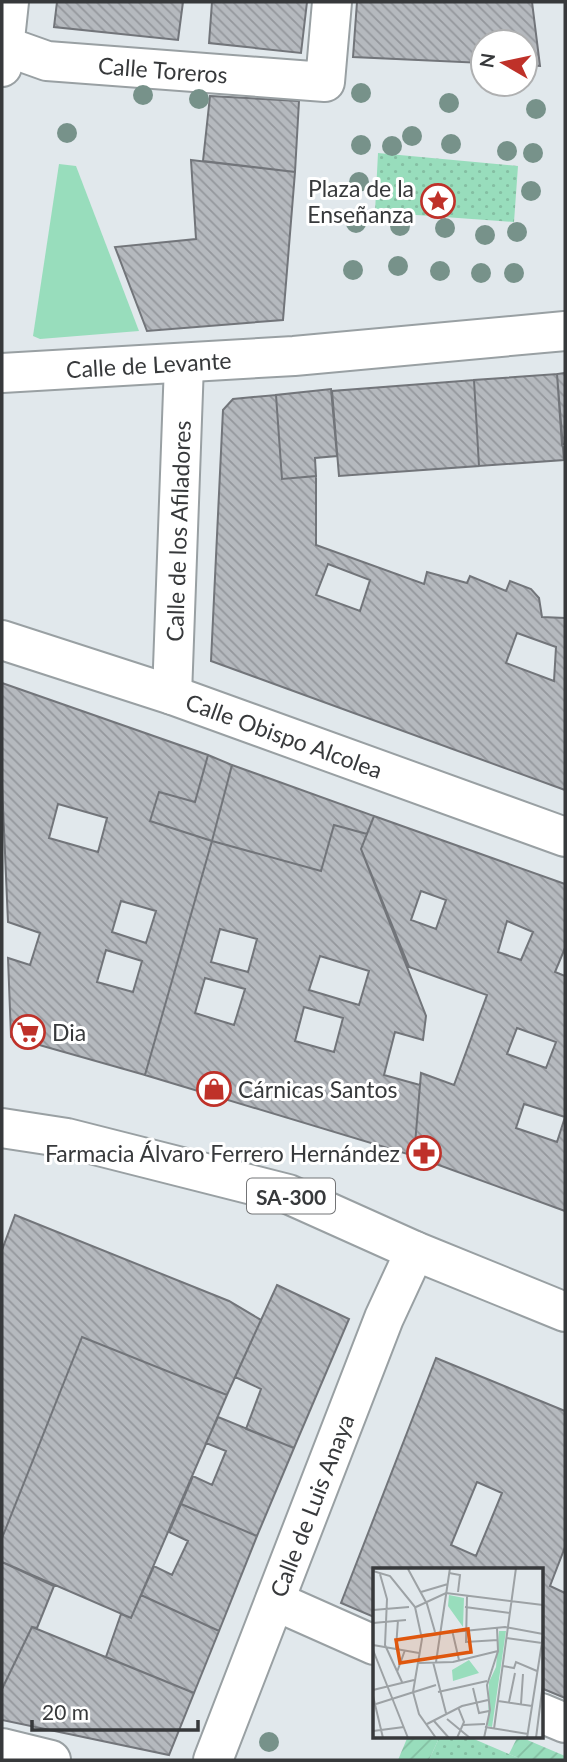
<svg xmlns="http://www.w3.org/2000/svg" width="567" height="1762" viewBox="0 0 567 1762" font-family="Lato,sans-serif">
  <defs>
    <pattern id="park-dots" width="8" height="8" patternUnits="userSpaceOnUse" patternTransform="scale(1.75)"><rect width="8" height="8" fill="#98ddbc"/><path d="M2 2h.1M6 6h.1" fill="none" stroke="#84bea2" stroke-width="1.8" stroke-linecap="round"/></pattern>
    <pattern id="garden-furrows" width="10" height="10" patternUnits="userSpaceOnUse" patternTransform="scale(1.75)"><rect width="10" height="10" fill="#98ddbc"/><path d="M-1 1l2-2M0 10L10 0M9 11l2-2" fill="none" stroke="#84bea2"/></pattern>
    <pattern id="building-back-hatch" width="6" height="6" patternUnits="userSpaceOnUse" patternTransform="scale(1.75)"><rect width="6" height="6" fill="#b5b9be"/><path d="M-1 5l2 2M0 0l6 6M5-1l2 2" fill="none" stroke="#94979c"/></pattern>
  </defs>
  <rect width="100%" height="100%" fill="#e1e8ec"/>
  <path fill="#98ddbc" d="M59 164 76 166 139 331 40 339 33 336Z"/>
  <path fill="url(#park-dots)" d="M378 153 518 166 514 222 375 212Z
    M440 1736H467L523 1760H429Z"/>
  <path fill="url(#garden-furrows)" d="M408 1736H440L429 1760H398Z
    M518 1736 565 1756V1760H523L509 1754Z"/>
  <path fill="url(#building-back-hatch)" stroke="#72757a" stroke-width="2" fill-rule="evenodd" d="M57 2H183L178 40 54 27Z
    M212 2H307L301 53 209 43Z
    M357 2H532L540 66 525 65V42H483V63L353 57Z
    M210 96 299 101 295 172 203 161Z
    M191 160 295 172 283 320 147 331 115 247 196 239Z
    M565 373V444L562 445 557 374Z
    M557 374 564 460 479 466 474 380Z
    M474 380 479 466 339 476 332 391Z
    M331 389 337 456 315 458 316 476 282 479 276 395Z
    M276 395 282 479 316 476V545L424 584 427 572 467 583 470 576 506 591 510 581 531 589 539 598 542 617 565 618V790L211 661 223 410 233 399ZM328 564 370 580 360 611 316 595ZM517 633 556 647 554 681 506 663Z
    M2 683 208 755 195 802 159 792 150 821 212 841 145 1075 11 1037 8 958 30 965 40 933 8 922 2 784ZM58 804 107 818 98 852 49 838ZM121 901 156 911 146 943 112 932ZM106 950 142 961 133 992 97 982Z
    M208 755 232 765 212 841 150 821 159 792 195 802Z
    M232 765 374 816 367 834 334 825 321 871 212 841Z
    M374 816 565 884V948L555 972 565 976V1211L414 1156 421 1073 454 1085 487 995 409 967 361 849ZM421 891 446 900 436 929 411 920ZM507 921 533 932 521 960 498 952ZM517 1028 556 1042 546 1068 507 1054ZM524 1104 565 1117 557 1142 516 1128Z
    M334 825 367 834 361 849 426 1016 423 1040 395 1032 384 1075 420 1085 414 1156 145 1075 212 841 321 871ZM220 929 257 939 248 972 211 962ZM320 956 369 971 359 1005 309 990ZM205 978 245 989 234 1025 195 1013ZM304 1007 343 1018 334 1052 295 1041Z
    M15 1215 229 1301 261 1320 227 1395 82 1337 2 1538V1250Z
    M277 1285 349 1319 294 1448 246 1429 261 1389 235 1377Z
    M82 1337 227 1395 131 1618 2 1562V1538Z
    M436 1358 565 1411V1547L550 1586 565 1593V1698L541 1688V1570H374V1617L341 1603ZM477 1482 502 1493 476 1556 451 1545Z
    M218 1417 294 1448 257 1536 181 1504 193 1476 212 1485 226 1451 206 1443Z
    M181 1504 257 1536 219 1631 141 1595 154 1566 172 1575 188 1541 169 1532Z
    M2 1562 54 1586 37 1628 32 1627 2 1689Z
    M141 1595 219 1631 194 1693 106 1657 121 1614 131 1618Z
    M32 1627 194 1693 169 1755 2 1720V1689Z"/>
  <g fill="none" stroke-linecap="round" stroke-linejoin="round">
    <g stroke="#99a0a3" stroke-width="42">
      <g id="minor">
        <path id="s1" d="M2 45 47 61 325 82 332 2"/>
        <path d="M2 67 9 2"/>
        <path id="s2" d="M2 373 294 356 565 331"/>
        <path id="s3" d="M2 640 172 695 565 837"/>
        <path id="s4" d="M172 695 184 364"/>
        <path d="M275 1601 374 1645"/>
        <path d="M541 1713 565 1723"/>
        <path d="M2 1748 51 1760"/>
        <path id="s5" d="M213 1760 384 1318 415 1251"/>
      </g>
    </g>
    <g stroke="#99a0a3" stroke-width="42">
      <path id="highway" d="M2 1128 67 1138 288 1194 415 1251 565 1312"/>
    </g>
    <use href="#minor" stroke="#fff" stroke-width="38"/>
    <use href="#highway" stroke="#fff" stroke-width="38"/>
  </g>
  <g fill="#77928a">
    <circle cx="361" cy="93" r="10"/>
    <circle cx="143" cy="95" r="10"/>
    <circle cx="199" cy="99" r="10"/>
    <circle cx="449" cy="103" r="10"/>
    <circle cx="536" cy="109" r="10"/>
    <circle cx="67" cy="133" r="10"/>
    <circle cx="412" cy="136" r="10"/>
    <circle cx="451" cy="144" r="10"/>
    <circle cx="361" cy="145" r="10"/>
    <circle cx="392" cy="146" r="10"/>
    <circle cx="507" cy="151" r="10"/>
    <circle cx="533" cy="153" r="10"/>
    <circle cx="359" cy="182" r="10"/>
    <circle cx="531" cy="191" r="10"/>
    <circle cx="356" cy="223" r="10"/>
    <circle cx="400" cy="226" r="10"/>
    <circle cx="445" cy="228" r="10"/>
    <circle cx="517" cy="232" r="10"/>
    <circle cx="485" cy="235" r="10"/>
    <circle cx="398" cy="266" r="10"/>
    <circle cx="353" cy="270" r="10"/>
    <circle cx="440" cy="271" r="10"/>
    <circle cx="481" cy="273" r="10"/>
    <circle cx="514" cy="273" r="10"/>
    <circle cx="269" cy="1742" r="10"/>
  </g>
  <defs>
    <g id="sight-ring" transform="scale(1.75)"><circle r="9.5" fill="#fff" stroke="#bf3129" stroke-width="1.5"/><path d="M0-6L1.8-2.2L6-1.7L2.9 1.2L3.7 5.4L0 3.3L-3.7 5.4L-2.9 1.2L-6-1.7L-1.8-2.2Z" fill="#bf3129"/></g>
    <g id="supermarket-ring" transform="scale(1.75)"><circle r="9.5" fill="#fff" stroke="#bf3129" stroke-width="1.5"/><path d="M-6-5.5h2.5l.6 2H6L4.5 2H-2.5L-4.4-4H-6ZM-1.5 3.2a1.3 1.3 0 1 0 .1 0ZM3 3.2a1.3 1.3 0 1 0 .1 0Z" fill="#bf3129"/></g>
    <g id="shop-ring" transform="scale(1.75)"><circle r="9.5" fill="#fff" stroke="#bf3129" stroke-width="1.5"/><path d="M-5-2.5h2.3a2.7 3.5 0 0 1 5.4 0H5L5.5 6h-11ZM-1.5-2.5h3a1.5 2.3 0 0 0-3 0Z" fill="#bf3129"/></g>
    <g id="pharmacy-ring" transform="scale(1.75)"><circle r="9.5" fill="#fff" stroke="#bf3129" stroke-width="1.5"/><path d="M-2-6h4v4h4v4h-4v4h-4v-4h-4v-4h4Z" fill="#bf3129"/></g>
  </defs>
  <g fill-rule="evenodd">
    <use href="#sight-ring" x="438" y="201"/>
    <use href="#supermarket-ring" x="28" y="1032"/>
    <use href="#shop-ring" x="214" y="1089"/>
    <use href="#pharmacy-ring" x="424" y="1153"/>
  </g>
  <g text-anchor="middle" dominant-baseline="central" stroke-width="6" stroke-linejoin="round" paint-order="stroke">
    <rect fill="#fff" stroke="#737476" stroke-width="2" x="247" y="1178.5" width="88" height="35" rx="5"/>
    <g font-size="21" font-weight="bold" fill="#37393b">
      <text x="291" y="1196">SA-300</text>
    </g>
    <g font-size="23" fill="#37393b" stroke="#fff">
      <text stroke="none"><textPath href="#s1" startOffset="164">Calle Toreros</textPath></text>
      <text stroke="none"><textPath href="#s2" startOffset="147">Calle de Levante</textPath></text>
      <text stroke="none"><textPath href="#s4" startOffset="164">Calle de los Afiladores</textPath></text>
      <text stroke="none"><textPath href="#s3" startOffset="298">Calle Obispo Alcolea</textPath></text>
      <text stroke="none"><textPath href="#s5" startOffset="273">Calle de Luis Anaya</textPath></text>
    </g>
    <g font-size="23" fill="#37393b" stroke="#fff" text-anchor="end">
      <text x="414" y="188">Plaza de la<tspan x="414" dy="26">Enseñanza</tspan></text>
      <text x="52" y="1032" text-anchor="start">Dia</text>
      <text x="238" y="1089" text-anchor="start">Cárnicas Santos</text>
      <text x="400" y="1153">Farmacia Álvaro Ferrero Hernández</text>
    </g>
  </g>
  <g transform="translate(373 1568)">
    <rect width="170" height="170" fill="#e1e8ec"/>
    <path d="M76 27 91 30 90 59 75 38ZM96 92 106 105 80 113 79 102Z" fill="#98ddbc"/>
    <path d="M126 63H133L119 159 115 158 116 114 123 99Z" fill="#98ddbc"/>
    <path fill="none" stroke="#9da2a5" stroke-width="2" d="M35 1 54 36 62 64M0 3 17 8 42 39 49 71 40 124 46 146 63 170M76 5 87 7 85 24M7 6 14 31 12 77 29 114M48 24 75 16M94 28 93 74 125 72M43 39 73 25 170 37M92 39 137 45M0 42 36 39M0 55 33 52M79 62 86 92M49 67 132 59 170 66M134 70 169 75M0 77 46 85M23 80 25 52M0 82 35 170M60 94 73 145M63 94 77 0M45 95 80 94 125 83M130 98 141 100 143 94 164 103M24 104 32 82M100 120 106 145 116 143M0 122 41 112M65 124 114 113M0 128 10 170M125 133 159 138M136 134 142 105M3 136 63 117M148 136 150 106M74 151 97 170M61 153 76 170M54 156 89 138 115 132M90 157 112 156M112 159 155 166M121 161 143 0M0 163 31 159M84 170 91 154 85 139M111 170 117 142 114 117 125 83 124 60M154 170 170 68M163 170 170 115"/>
    <path fill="#df570e" fill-opacity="0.15" stroke="#df570e" stroke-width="3.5" d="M95 61 98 84 27 95 23 72Z"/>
    <rect width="170" height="170" fill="none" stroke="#37393b" stroke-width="3.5"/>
  </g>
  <rect width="567" height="1762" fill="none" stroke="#37393b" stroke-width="7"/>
  <g transform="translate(504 63) rotate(279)"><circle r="33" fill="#ffffff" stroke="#afb0b1" stroke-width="2"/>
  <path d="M0-5L12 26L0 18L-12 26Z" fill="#bf3129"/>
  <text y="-10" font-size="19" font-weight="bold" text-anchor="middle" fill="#37393b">N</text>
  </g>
  <path d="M32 1720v10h166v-10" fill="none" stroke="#37393b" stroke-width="3.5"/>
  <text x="42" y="1720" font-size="21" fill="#37393b" stroke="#ffffff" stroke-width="5" paint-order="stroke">20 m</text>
</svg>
